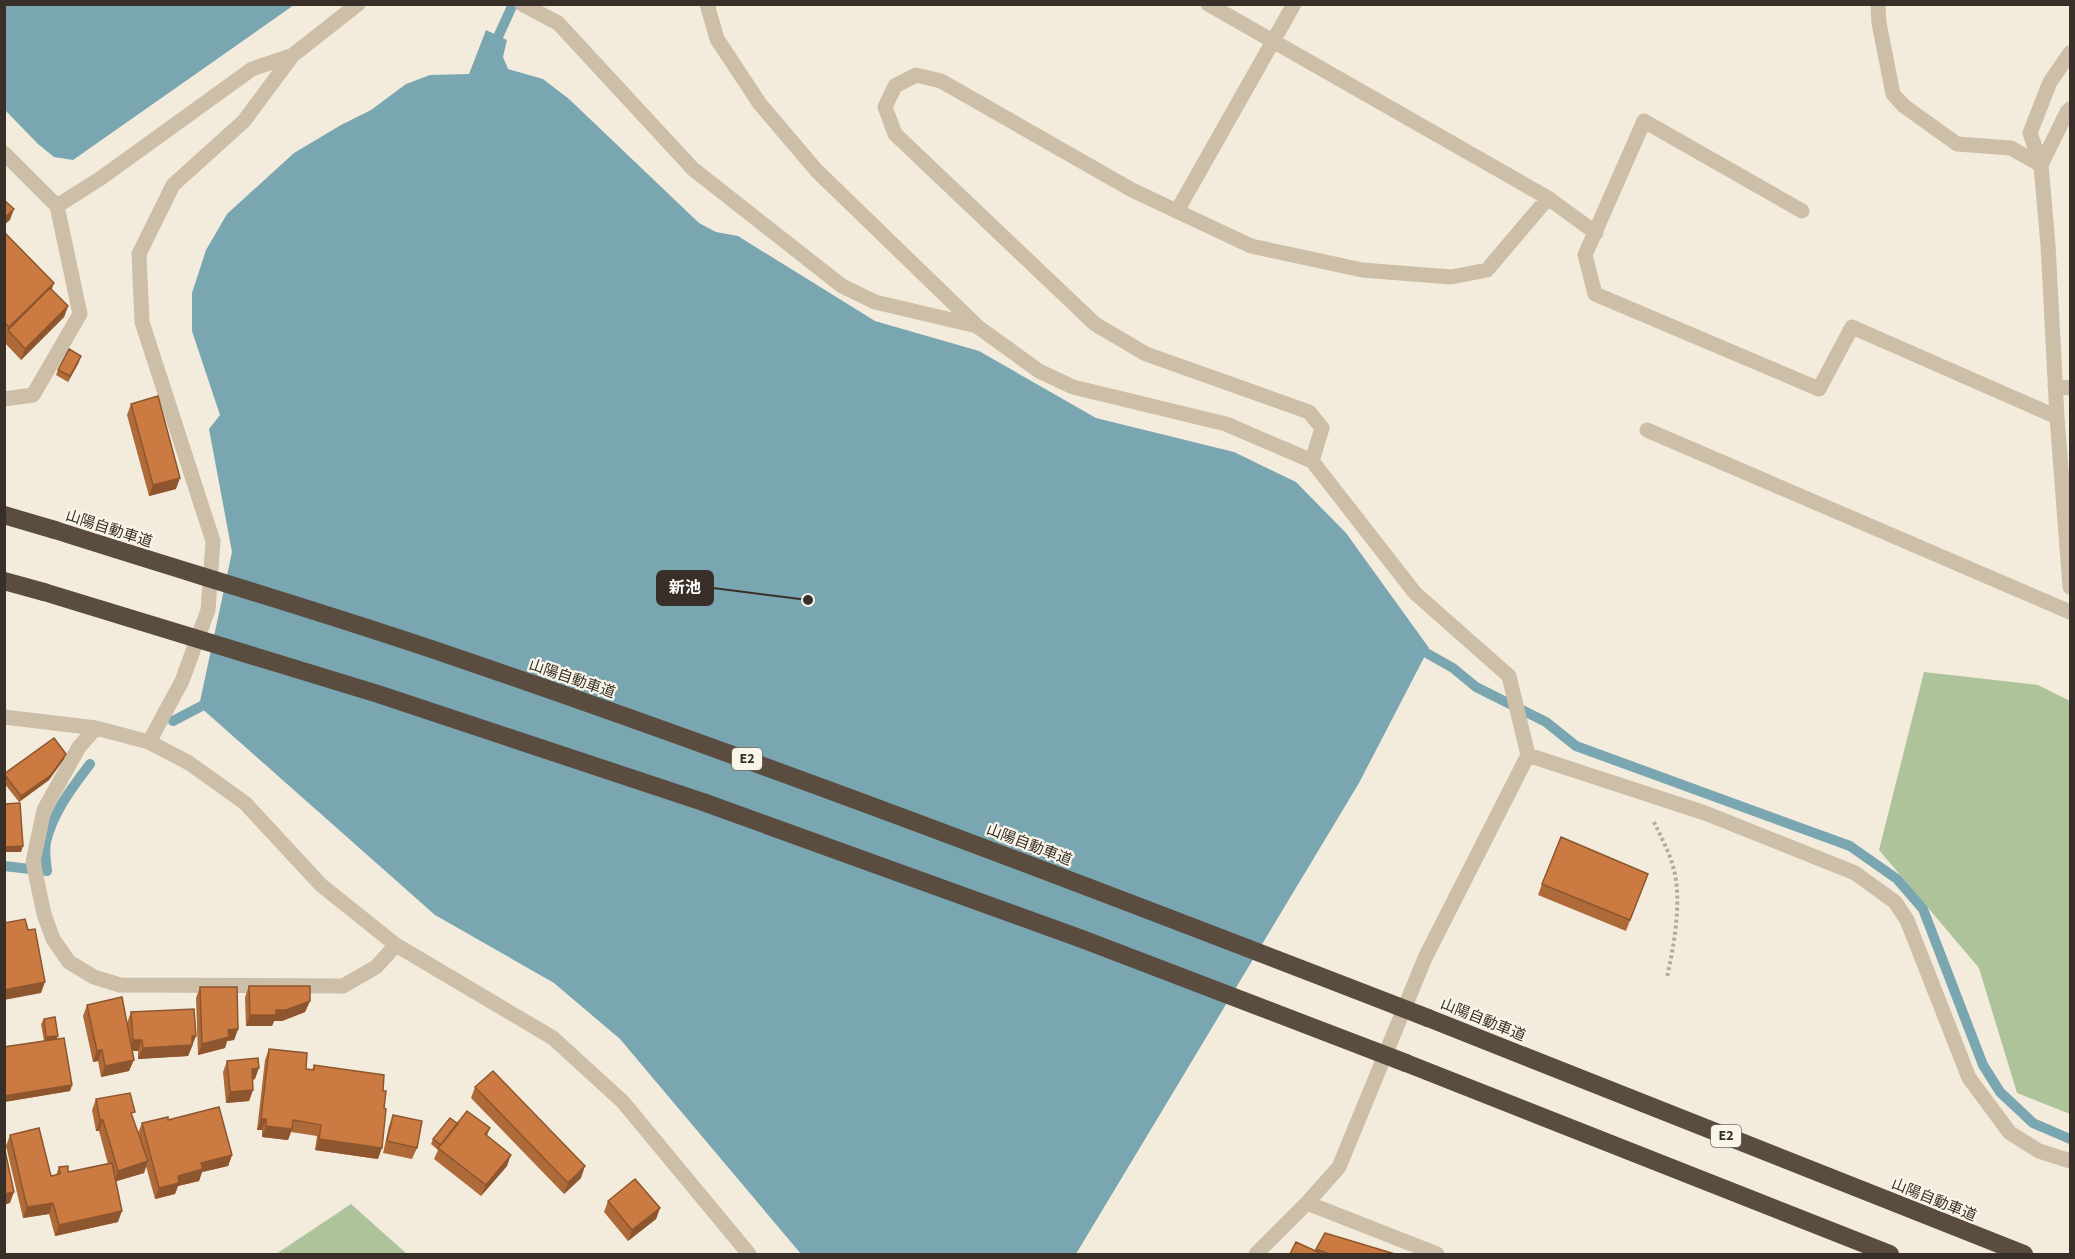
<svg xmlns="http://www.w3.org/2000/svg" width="2075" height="1259" viewBox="0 0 2075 1259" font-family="'Source Sans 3','Noto Sans JP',sans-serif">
  <rect width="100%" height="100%" fill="#f3ecdc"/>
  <path fill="#afc39b" d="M1924 672 2038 685 2070 701V1114L2017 1093 1979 968 1879 850Z
    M351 1204 407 1254H276Z"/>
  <path fill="#7aa6b2" d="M5 4H294V5L73 160 54 157 38 144 5 110Z
    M486 30 507 40 503 57 508 69 543 79 569 99 699 223 716 232 738 236 875 321 979 351 1096 418 1234 452 1296 482 1346 533 1429 648 1359 783 1076 1254H801L620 1039 554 983 435 915 199 706 232 552 209 429 220 415 192 331V293L206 250 227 214 294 153 341 125 371 110 406 84 430 75 469 74Z"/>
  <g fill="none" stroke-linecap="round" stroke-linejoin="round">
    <path stroke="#7aa6b2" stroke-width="10" d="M493 48 513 4
      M1414 646 1453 668 1476 687 1546 722 1576 746 1850 846 1897 879 1923 909 1983 1065 2000 1092 2033 1123 2070 1139
      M173 721 213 700
      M4 866 47 871C46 862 44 851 46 842 53 812 72 788 90 764"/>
    <path stroke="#b8a991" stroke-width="4" stroke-dasharray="3 3" stroke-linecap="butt" d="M1654 822C1661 837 1670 853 1674 870 1682 901 1674 946 1667 977"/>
    <path stroke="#ccbea7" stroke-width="15" d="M522 4 558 23 693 169 842 286 875 302 977 326
      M707 4 717 39 760 104 817 171 978 327 1039 371 1073 387 1226 424 1312 461 1415 593 1509 676 1528 755 1705 813 1855 873 1895 902 1907 920 1969 1078 2010 1133 2039 1151 2070 1161
      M1208 4 1548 198 1596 233
      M1878 4 1879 23 1893 94 1904 106 1957 144 2011 148 2041 165
      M2070 53 2050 82 2030 133 2041 165 2048 245 2057 417 2070 587
      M4 153 57 206 80 314 33 395 4 399
      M2041 165 2067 112 2070 109
      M57 206 101 178 252 69 293 55
      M1177 211 1294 4
      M1802 211 1644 121 1585 255 1595 294 1819 389 1852 327 2057 417
      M2055 386 2070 388
      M1647 430 2070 612
      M1312 461 1322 428 1309 412 1146 354 1095 324 895 134 885 107 895 86 916 75 941 81 1132 190 1251 246 1362 270 1451 277 1487 270 1548 198
      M4 717 96 728 149 742 189 763 245 803 321 885 396 945 553 1038 623 1102 749 1254
      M96 728 79 747 44 810 33 862 44 914 53 939 69 962 94 977 120 985 343 986 376 967 396 945
      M149 742 182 681 208 610 213 541 142 322 139 254 173 185 244 121 293 55 358 4
      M1307 1203 1339 1167 1425 958 1528 755
      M1256 1254 1307 1203 1437 1254"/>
    <path stroke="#5a4c3f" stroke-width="18" d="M4 515 55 530
      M4 581 44 592
      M1428 1018 2024 1254
      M1406 1063 1890 1254"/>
    <path stroke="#5a4c3f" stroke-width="18" d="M55 530C186 572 317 610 446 654 777 767 1103 892 1428 1018
      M44 592 378 694 703 802 1082 939 1406 1063"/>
  </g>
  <path fill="#af6a39" d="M4 232 54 283 51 289 68 306 64 317 21 360 4 342Z
    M79 362 68 382 56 375 58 370Z
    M131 404 176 489 149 496 127 415Z
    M64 759 49 780 19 802 4 783V774Z
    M1648 874 1626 931 1538 895 1542 884Z
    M249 986 310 1001 305 1012 282 1021H274L272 1026H246L245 997Z
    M200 987 238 1029 234 1040 227 1041 225 1048 198 1055 196 998Z
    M87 1005 128 1030 127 1023 131 1012 192 1047 188 1056 138 1059V1051H132L129 1071 101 1077 98 1061 93 1062 83 1016Z
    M44 1019 57 1039 72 1085 70 1091 4 1102V1047L44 1041 41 1024Z
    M269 1049 306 1069 312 1070 314 1065 378 1159 315 1150 317 1136 291 1132 288 1140 262 1137V1130H257L265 1060Z
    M227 1061 255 1079 253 1080V1090L249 1101 226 1103 223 1072Z
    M475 1087 581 1178 564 1194 471 1098Z
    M96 1099 133 1117 138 1133 142 1123 168 1120 232 1155 228 1166 202 1172 199 1181 178 1186 175 1194 155 1199 146 1166 144 1173 116 1181 118 1222 55 1236 49 1214 23 1218 6 1146 10 1135 51 1176 56 1175 59 1167 68 1172 108 1164 99 1131H96L92 1110Z
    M393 1115 417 1148 412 1159 383 1153 389 1126Z
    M458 1124 490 1128 487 1136 507 1166 481 1196 434 1159 438 1150 431 1144 433 1139Z
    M608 1201 660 1208 656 1219 628 1241 604 1212Z
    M1316 1249 1395 1254H1290L1315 1251Z"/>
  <path fill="#8e562e" d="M14 209 10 220 4 225V218Z
    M54 283 50 294 8 330 5 338 9 327Z
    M68 306 64 317 21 360 25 349Z
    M81 356 79 362 68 382 70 376Z
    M180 478 176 489 149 496 153 485Z
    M66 754 64 759 49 780 19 802 21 796Z
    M23 846 21 852H4V847Z
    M45 982 41 993 4 1000V990Z
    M310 1001 305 1012 282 1021H274L272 1026H246L250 1015Z
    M238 1029 234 1040 227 1041 225 1048 198 1055 202 1044 228 1030Z
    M58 1036 56 1041 44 1043 46 1037Z
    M192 1036H196L188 1056 138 1059 143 1048Z
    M133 1040H142L138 1051H129Z
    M102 1050 98 1061 93 1062 97 1051Z
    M134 1060 129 1071 101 1077 105 1066Z
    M259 1068 255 1079 248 1080 252 1069Z
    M72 1085 70 1091 4 1102V1096Z
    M253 1090 249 1101 226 1103 230 1092Z
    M261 1119H266L262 1130H257Z
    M100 1120H103L99 1131H96Z
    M266 1126 292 1129 288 1140 262 1137Z
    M319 1139 382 1148 378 1159 315 1150Z
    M232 1155 228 1166 202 1172 199 1181 178 1186 175 1194 155 1199 159 1188 178 1176 201 1163Z
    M511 1155 507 1166 481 1196 486 1185Z
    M148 1161 144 1173 114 1182 118 1171Z
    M585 1166 581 1178 564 1194 568 1183Z
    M14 1192 10 1203 4 1205V1194Z
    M53 1203 49 1214 23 1218 27 1207Z
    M660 1208 656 1219 628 1241 632 1230Z
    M122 1211 118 1222 55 1236 59 1225Z"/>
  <path fill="#cb7b42" stroke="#8e562e" stroke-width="1.5" d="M4 200 14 209 4 218Z
    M4 232 54 283 9 327 4 322Z
    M50 288 68 306 25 349 8 330Z
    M69 349 81 356 70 376 58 370Z
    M158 396 180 478 153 485 131 404Z
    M54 738 66 754 51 775 21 796 4 774Z
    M20 803 23 846 4 847V804Z
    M1561 837 1648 874 1630 920 1542 884Z
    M25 919 28 930 35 929 45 982 4 990V923Z
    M249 986H310V1001L286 1010H276V1015H250Z
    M200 987H237L238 1029 228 1030 229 1037 202 1044Z
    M122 997 134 1060 105 1066 102 1050 97 1051 87 1005Z
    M194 1009 196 1036H192V1045L143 1048 142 1040H133L131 1012Z
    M55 1017 58 1036 46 1037 44 1019Z
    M64 1038 72 1085 4 1096V1047Z
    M269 1049 307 1053 306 1069 314 1070V1065L384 1075 383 1091H386L384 1108 386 1109 382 1148 319 1139 321 1125 293 1120 292 1129 266 1126V1119H261Z
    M258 1058 259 1068 252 1069 253 1090 230 1092 227 1061Z
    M493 1071 585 1166 568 1183 475 1087Z
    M130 1093 135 1112 131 1113 148 1161 118 1171 103 1120H100L96 1099Z
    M219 1107 232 1155 201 1163 203 1169 178 1176 179 1183 159 1188 142 1123 168 1117V1120Z
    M467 1111 490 1128 485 1134 511 1155 486 1185 438 1148Z
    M393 1115 422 1121 417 1148 387 1141Z
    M450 1118 458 1124 441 1145 433 1139Z
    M39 1128 51 1176 60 1174 59 1167 68 1166V1172L112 1163 122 1211 59 1225 53 1203 27 1207 10 1135Z
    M4 1146 14 1192 4 1194Z
    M635 1179 660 1208 632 1230 608 1201Z
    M1325 1233 1395 1254H1329L1316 1249Z
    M1296 1242 1322 1254H1290Z"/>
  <g text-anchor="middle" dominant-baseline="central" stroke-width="4.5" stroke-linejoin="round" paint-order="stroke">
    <g fill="#faf5e9" stroke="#726b62" stroke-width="1.5">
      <rect x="732" y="748" width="30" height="22" rx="4.5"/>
      <rect x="1711" y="1125" width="30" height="22" rx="4.5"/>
    </g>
    <g font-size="14" font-weight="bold" fill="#383028">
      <text x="747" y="759">E2</text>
      <text x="1726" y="1136">E2</text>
    </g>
    <g font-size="15" fill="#383028" stroke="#faf5e9">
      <text transform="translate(109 529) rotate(18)">山陽自動車道</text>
      <text transform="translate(572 679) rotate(19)">山陽自動車道</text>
      <text transform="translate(1029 845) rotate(21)">山陽自動車道</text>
      <text transform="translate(1483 1020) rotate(22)">山陽自動車道</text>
      <text transform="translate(1934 1200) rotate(22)">山陽自動車道</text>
    </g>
  </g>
  <path fill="none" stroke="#383028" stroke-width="2" d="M808 600L713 588"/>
  <circle fill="#383028" stroke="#faf5e9" stroke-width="2" cx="808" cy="600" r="6"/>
  <rect fill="#383028" stroke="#383028" stroke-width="2" x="657" y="571" width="56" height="34" rx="6"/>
  <g font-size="16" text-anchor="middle" font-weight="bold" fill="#fff">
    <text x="685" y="593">新池</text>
  </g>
  <rect width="2075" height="1259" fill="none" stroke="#383028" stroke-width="12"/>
</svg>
